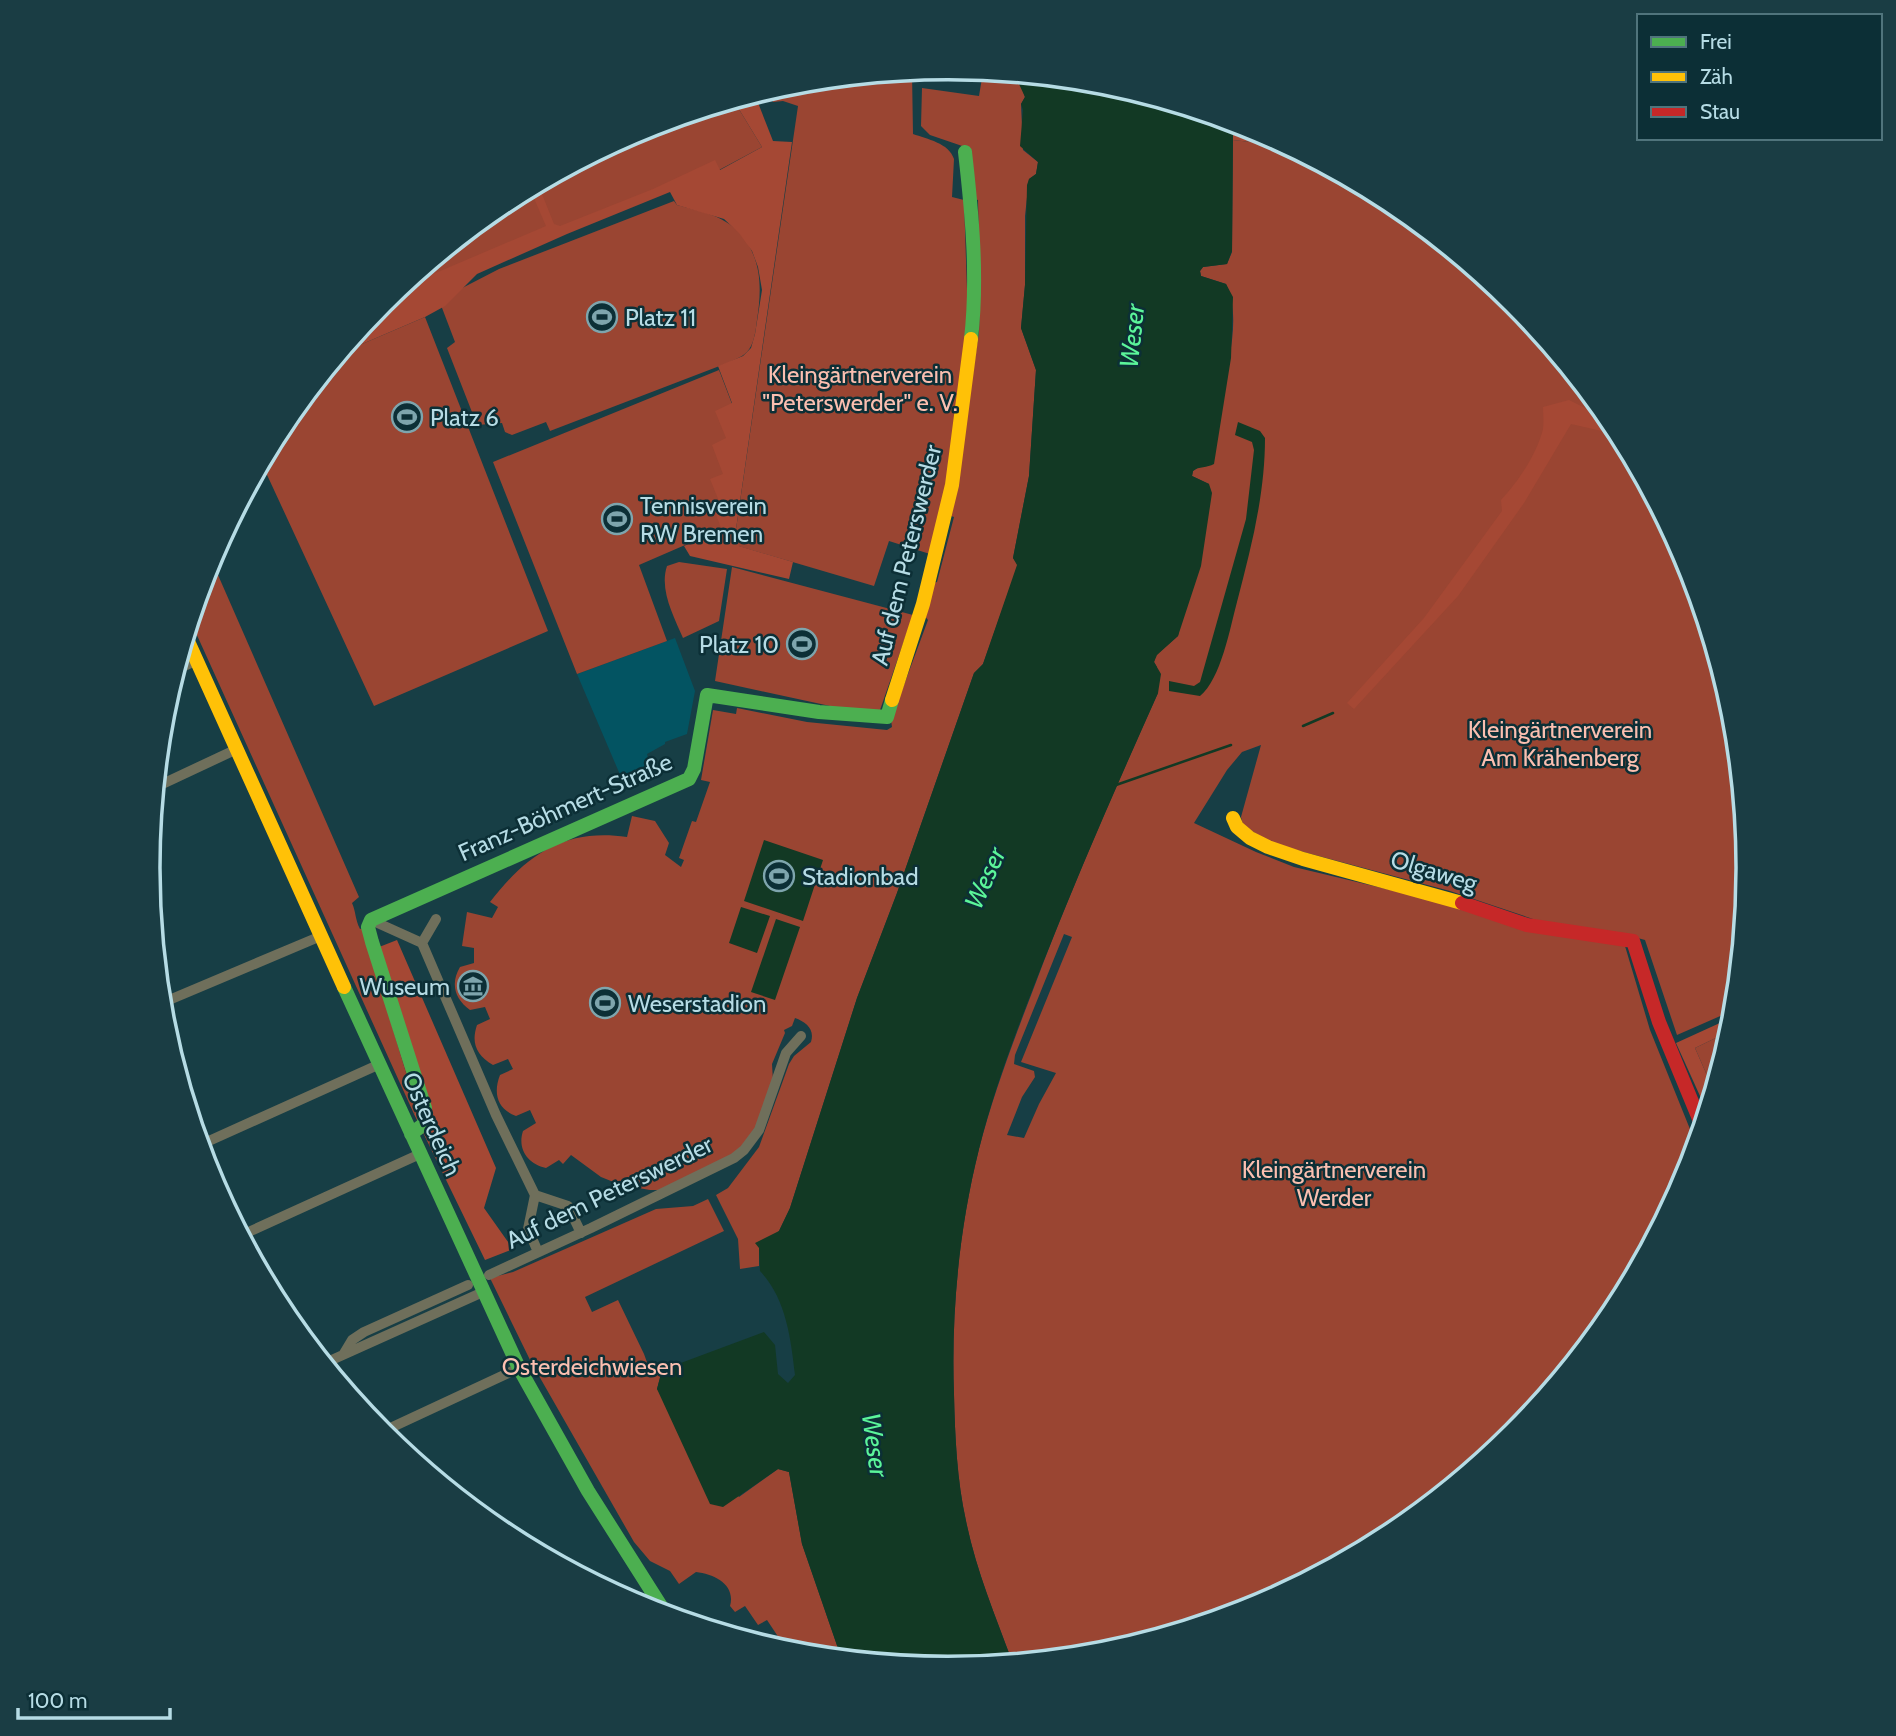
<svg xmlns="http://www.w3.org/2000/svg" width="1896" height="1736" viewBox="0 0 1896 1736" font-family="Cabin,sans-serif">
  <rect width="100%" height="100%" fill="#173e45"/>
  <path fill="#035462" d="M675 638 695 691 687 734 665 742V744L647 754 650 766 621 777 577 674Z"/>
  <path fill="#9a4532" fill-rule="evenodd" d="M912 72 913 134C927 139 949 143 954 159L952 197 964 200 968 320 961 399 933 555 889 541 874 586 738 546 735 536 798 106 783 101 773 102 768 91 792 84Z
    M983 72 1022 76 1019 79 1025 97 1021 104 1023 150 1038 162 1036 174 1029 179 1025 216V285L1021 328 1036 370 1029 476 1013 558 1018 565 983 664 974 673 897 893 857 998 790 1208 779 1231 759 1248V1266L740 1269 738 1239 716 1195 728 1188 759 1147 789 1064 794 1056 811 1042C815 1029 806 1022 795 1018L792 1026 784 1030 785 1033 772 1064 773 1081 760 1125 736 1156 660 1190H650L621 1185 601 1177 571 1155 563 1164 559 1160 546 1168C528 1164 517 1149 523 1131L536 1123 530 1110 516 1116C497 1109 493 1093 500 1075L513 1069 508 1059 493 1065C476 1055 471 1043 477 1025L490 1019 485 1007 470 1010C455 999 450 984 460 967L474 963V948L462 946 467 912 492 918 498 907 490 902C527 854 565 828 627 837L632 816 655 821 669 843 665 855 681 867 684 860 679 858 692 821 696 822 710 782 701 780 713 710 736 714 737 708 807 722 887 730 892 727 891 720 928 620 923 614 933 583 937 582 954 517 951 516 979 332 980 295 978 200 974 199 971 149 930 135 921 126 922 88 979 96Z
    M734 101 762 147 719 170 376 310 383 302 504 203 642 129Z
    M1264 134 1393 203 1514 303 1613 424 1687 562 1732 712 1748 868 1734 1010 1677 1035 1645 940 1616 932 1545 923 1450 891 1270 843 1243 825 1241 817 1261 745 1242 752 1227 770 1194 823 1256 852 1294 867 1625 946 1650 1030 1696 1144 1687 1174 1613 1313 1513 1434 1392 1533 1254 1607 1104 1652 1012 1661C995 1615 976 1570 966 1521 957 1480 955 1437 954 1395 951 1313 959 1229 979 1149 993 1095 1013 1042 1033 990 1071 889 1114 791 1158 693L1157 667 1154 662 1156 655 1178 636 1209 484 1192 476 1193 471 1197 468C1211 421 1249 330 1226 284L1201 276 1200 271 1203 267 1227 264 1232 252 1233 140 1251 142 1261 140ZM1064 934 1072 937 1021 1062 1056 1073 1039 1104 1024 1138 1007 1135 1022 1097 1035 1077 1034 1071 1014 1064 1015 1055Z
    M674 201 677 205C699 211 723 215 740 233 762 259 762 288 757 320 756 328 755 338 751 346 747 355 738 358 730 362L550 431 546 422 512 435 505 432 502 423 477 425 447 348 455 342 439 300 499 269Z
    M425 317 548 631 374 706 262 464 283 423 341 353Z
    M719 370 732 404 726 438 722 529 639 565 667 641 577 674 493 462Z
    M211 559 359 897 352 903C356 912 355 919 360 929L363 928 417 1110 414 1114 191 622Z
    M679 562 727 569 719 621 683 638C674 617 659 590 667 566Z
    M732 567 913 615 880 710 844 709 715 681Z
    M1730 1031 1713 1089 1695 1048Z
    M708 1199 724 1231 585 1297 592 1312 618 1300 644 1354 652 1376 662 1370 657 1389 739 1497 778 1469 789 1472 802 1544 841 1657 792 1652 769 1645 779 1638 767 1620 758 1625 745 1606 735 1612 730 1606C736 1585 715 1574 696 1572L679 1584 670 1571 650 1561 634 1542 531 1362 490 1278 513 1272 656 1209 693 1206Z"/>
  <path fill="#a54834" d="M755 95 773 141 792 142 735 536 739 546 793 562 789 579 690 556 684 546 721 528 714 509 721 506 710 479 723 474 712 445 726 438 715 411 732 403 718 366 743 356 751 348 755 334 762 290 758 267 752 251 739 233 724 219 677 205 670 192 567 234 477 274 445 306 425 317 341 353 381 304 414 290 412 283 546 226 530 189 538 184 554 224 560 226 653 189 715 160 720 170 762 147 734 101Z
    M1233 123 1264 134 1262 140 1251 142 1233 140Z
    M1569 400 1611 421 1619 435 1571 424 1524 503 1458 596 1354 709 1347 703 1424 618 1502 511 1501 500C1518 482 1537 454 1543 429 1544 422 1543 414 1543 407Z
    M363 928 374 949 397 940 496 1168 484 1208 513 1249 485 1260 414 1114 417 1110Z
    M1733 1017 1730 1031 1695 1048 1713 1089 1705 1107 1676 1043Z"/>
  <path fill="#123924" d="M1022 76 1104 84 1233 123 1232 251 1227 264 1203 267 1200 271 1201 276 1226 284 1233 297 1231 358 1214 464C1207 468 1199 466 1193 471L1192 476 1209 484 1212 493 1201 566 1178 636 1157 655 1154 662 1161 674 1158 693C1117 785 1077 876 1040 970 1017 1029 994 1088 979 1149 959 1229 951 1313 954 1395 955 1437 957 1480 966 1521 976 1570 995 1615 1012 1661L948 1668 841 1657 802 1544 789 1472 778 1469 723 1507 710 1504 657 1389 662 1370 764 1332 775 1345 778 1374 788 1383 795 1375C791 1339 786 1298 760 1271L759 1248 755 1243 779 1231 790 1208 857 998 897 893 974 673 983 664 1017 565 1013 558 1029 476 1036 370 1021 328 1025 285 1027 185 1029 179 1036 174 1038 162 1020 146 1023 110 1021 104 1025 97 1019 84Z
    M1238 422 1260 431 1265 438C1265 495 1251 548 1237 602 1230 628 1221 679 1200 696L1169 691V681L1194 686 1200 682 1246 519 1254 450 1252 442 1235 435Z
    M764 840 823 860 803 921 744 901Z
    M741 907 770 916 757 953 729 943Z
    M776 919 800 927 775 1000 751 992Z"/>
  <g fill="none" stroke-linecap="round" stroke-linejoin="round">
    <path stroke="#123924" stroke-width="2.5" d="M1303 726 1333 713
      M1116 785 1231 745"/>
    <path stroke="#6f6f5b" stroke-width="10" d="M176 670 197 660
      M156 787 237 749
      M371 920 422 943 496 1115 535 1195 528 1229 538 1252
      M422 943 436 919
      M162 1003 321 936
      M200 1145 380 1064
      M535 1195 568 1206 581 1233
      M242 1235 420 1154
      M489 1275 591 1228 734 1158 744 1150 759 1130 786 1053 801 1036
      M343 1355 352 1340 364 1332 468 1285
      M325 1363 483 1292
      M391 1440 386 1430 519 1368"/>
    <path stroke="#4caf50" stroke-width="14" d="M965 152C972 213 978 278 971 339
      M344 987 519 1368 588 1491 666 1614
      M411 1134 424 1124 425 1108 372 942 368 927 371 920 689 779 694 769 707 695 819 712 887 717 892 700"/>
    <path stroke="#ffc107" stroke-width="14" d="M186 637 344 987
      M892 700 923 604 952 485 971 339
      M1233 818 1237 827 1250 838 1268 847 1303 859 1462 903"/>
    <path stroke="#c62828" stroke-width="14" d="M1462 903 1527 925 1633 941 1659 1022 1702 1126"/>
  </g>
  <defs>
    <g id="stadium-ring" transform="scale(1.575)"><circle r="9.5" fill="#0c2f36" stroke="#7ea5ad" stroke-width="1.5"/><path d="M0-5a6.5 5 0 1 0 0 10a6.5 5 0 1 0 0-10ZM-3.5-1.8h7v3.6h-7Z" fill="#7ea5ad"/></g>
    <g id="museum-ring" transform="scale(1.575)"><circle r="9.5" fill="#0c2f36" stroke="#7ea5ad" stroke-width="1.5"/><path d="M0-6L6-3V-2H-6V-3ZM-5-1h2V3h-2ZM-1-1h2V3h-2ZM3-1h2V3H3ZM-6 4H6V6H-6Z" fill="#7ea5ad"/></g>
  </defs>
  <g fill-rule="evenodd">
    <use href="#stadium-ring" x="602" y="317"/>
    <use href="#stadium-ring" x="407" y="417"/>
    <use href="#stadium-ring" x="617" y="519"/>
    <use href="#stadium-ring" x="802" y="644"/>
    <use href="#stadium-ring" x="779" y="876"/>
    <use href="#museum-ring" x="473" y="986"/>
    <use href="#stadium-ring" x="605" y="1003"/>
  </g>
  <g text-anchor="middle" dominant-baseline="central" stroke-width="5" stroke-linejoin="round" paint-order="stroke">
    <g font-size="24" fill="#b6dce5" stroke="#0c2f36" text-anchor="start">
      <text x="625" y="317">Platz 11</text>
      <text x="430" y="417">Platz 6</text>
      <text x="640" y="505">Tennisverein<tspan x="640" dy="28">RW Bremen</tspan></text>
      <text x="779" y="644" text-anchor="end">Platz 10</text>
      <text x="802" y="876">Stadionbad</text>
      <text x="450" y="986" text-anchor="end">Wuseum</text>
      <text x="628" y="1003">Weserstadion</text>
    </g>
    <g font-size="24" fill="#fbbfb0" stroke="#0c2f36">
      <text x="860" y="374">Kleingärtnerverein<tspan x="860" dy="28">"Peterswerder" e. V.</tspan></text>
      <text x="1560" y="729">Kleingärtnerverein<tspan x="1560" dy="28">Am Krähenberg</tspan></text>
      <text x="1334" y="1169">Kleingärtnerverein<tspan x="1334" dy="28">Werder</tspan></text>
      <text x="592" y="1366">Osterdeichwiesen</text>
    </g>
    <g font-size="24" fill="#b6dce5" stroke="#0c2f36">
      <text transform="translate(906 555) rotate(-76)">Auf dem Peterswerder</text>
      <text transform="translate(565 807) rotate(-24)">Franz-Böhmert-Straße</text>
      <text transform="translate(1434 871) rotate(17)">Olgaweg</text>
      <text transform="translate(432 1124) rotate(66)">Osterdeich</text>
      <text transform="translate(609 1192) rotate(-26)">Auf dem Peterswerder</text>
    </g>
    <g font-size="26" font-style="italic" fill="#5bf59a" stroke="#0c2f36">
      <text transform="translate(1132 336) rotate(-84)">Weser</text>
      <text transform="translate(985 878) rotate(-66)">Weser</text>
      <text transform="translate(875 1445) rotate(82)">Weser</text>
    </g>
  </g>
  <path d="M0 0H1896V1736H0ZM160 868a788 788 0 1 1 1576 0a788 788 0 1 1-1576 0Z" fill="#1a3d44" fill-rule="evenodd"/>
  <path fill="none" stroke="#b6dce5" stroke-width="3.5" d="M160 868a788 788 0 1 1 1576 0a788 788 0 1 1-1576 0Z"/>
  <rect x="1637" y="14" width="245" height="126" fill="#0c2f36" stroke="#50747c" stroke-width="2"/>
  <rect x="1651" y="37" width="35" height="10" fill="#4caf50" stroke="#50747c" stroke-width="2"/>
  <text x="1700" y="49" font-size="21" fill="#b6dce5">Frei</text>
  <rect x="1651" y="72" width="35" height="10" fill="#ffc107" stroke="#50747c" stroke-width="2"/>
  <text x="1700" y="84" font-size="21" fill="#b6dce5">Zäh</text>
  <rect x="1651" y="107" width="35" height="10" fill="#c62828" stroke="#50747c" stroke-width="2"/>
  <text x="1700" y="119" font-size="21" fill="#b6dce5">Stau</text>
  <path d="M18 1708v10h152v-10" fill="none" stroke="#b6dce5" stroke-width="3.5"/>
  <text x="28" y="1708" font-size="21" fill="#b6dce5" stroke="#0c2f36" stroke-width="5" paint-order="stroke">100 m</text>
</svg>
